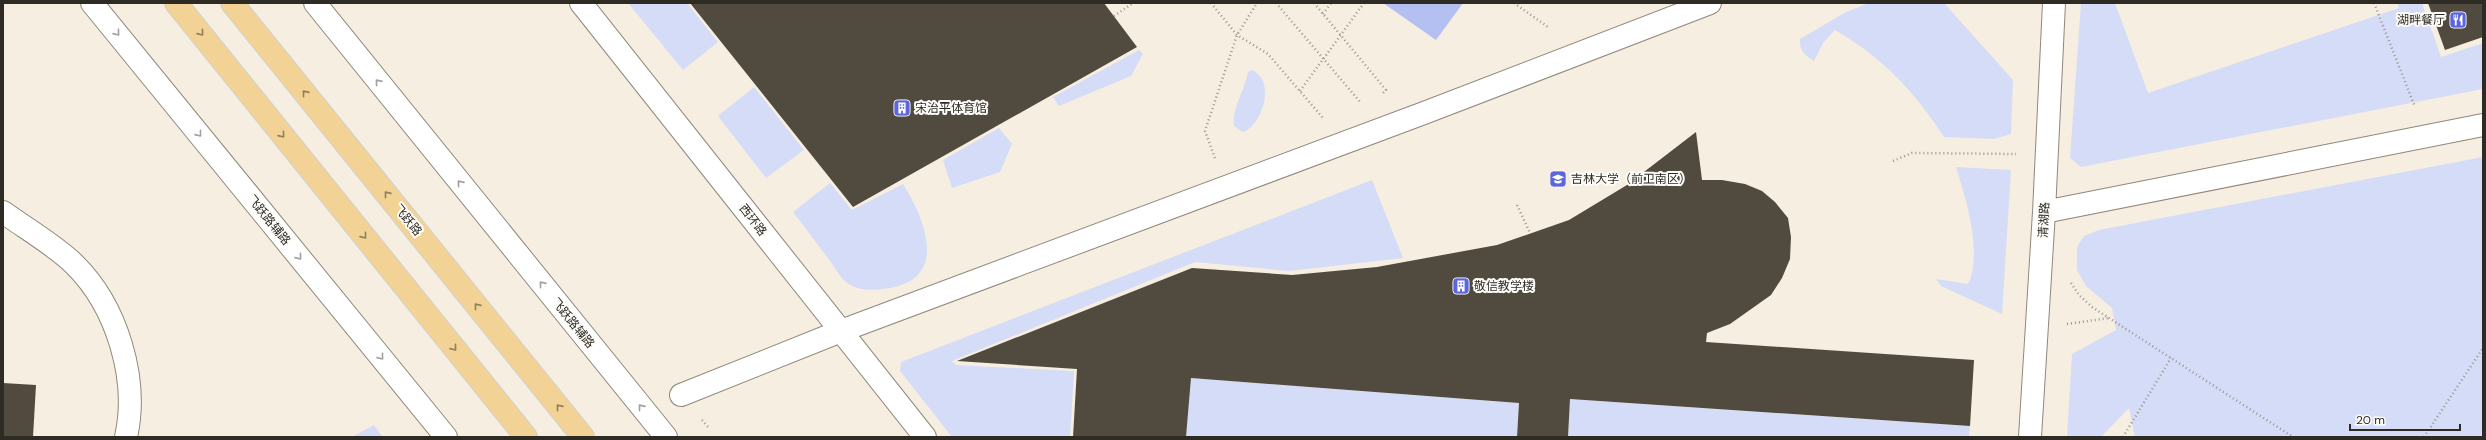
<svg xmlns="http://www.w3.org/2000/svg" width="2486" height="440" viewBox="0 0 2486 440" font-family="'DM Sans','Noto Sans SC',sans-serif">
  <rect width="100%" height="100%" fill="#f6eee0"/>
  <path fill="#d5dcf8" d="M628 3H687L718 42 683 70Z
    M1869 3H1944L2013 80 2011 134 1994 139 1944 137C1914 91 1883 58 1835 30L1823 43 1814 61C1805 55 1799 51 1800 39L1846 12Z
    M2081 3H2115L2148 93 2399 8 2397 3H2422L2441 57 2483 43V89L2081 167 2070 158Z
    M1139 50 1143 54 1131 76 1059 106 1053 97Z
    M1252 70C1278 82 1260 128 1243 132L1234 126C1231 111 1245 89 1248 72Z
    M754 87 804 150 766 178 718 116Z
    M999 128 1012 144 1000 172 952 188 943 160Z
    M2483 157V437H2135L2129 408 2101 437H2067L2072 354 2116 330 2112 308 2086 286 2077 270V247L2084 236 2099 230Z
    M1956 167 2011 170 2002 314 1941 286 1936 279 1968 284C1983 253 1966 199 1956 167Z
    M1372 180 1403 258 1289 271 1195 262 952 361 956 365 1074 371 1070 437H952L900 371 901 362Z
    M830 183 852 210 903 184C927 222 950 283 882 289 870 291 855 290 845 281 839 276 835 267 830 261 818 245 806 229 793 212Z
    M1191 378 1519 403 1517 437H1186Z
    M1570 399 1970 426 1969 437H1568Z
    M374 425 383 437H352Z"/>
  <path fill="#b4bff2" d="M1383 3H1463L1436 40Z"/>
  <path fill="#514a3f" d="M690 3H1104L1137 47 853 207Z
    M2428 3H2483V37L2445 50Z
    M1696 132 1702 180H1722L1745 184 1762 191 1775 202 1788 218 1791 237 1790 259 1782 278 1771 295 1730 324 1707 333 1706 342 1974 360 1970 426 1570 399 1568 437H1517L1519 403 1191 378 1186 437H1073L1077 369 957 361 1192 268 1292 275 1377 267 1497 245 1569 220 1627 185Z
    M3 383 36 385 33 437H3Z"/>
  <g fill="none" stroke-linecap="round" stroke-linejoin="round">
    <g stroke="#8f887b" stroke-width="24">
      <path id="service" d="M581 3 925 437
        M3 212C25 228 56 246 74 264 117 306 139 379 126 437
        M2044 212 2483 125
        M681 395 841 331 1424 113 1710 3
        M2030 437 2044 212 2054 3"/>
    </g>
    <g stroke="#8f887b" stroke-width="24">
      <path id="tertiary" d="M92 3 446 437
        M315 3 666 437"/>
    </g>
    <g stroke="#d1d0cf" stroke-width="24">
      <path id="primary" d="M176 3 526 437
        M232 3 583 437"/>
    </g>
    <path stroke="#9b968b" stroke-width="2.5" stroke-dasharray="1 3" stroke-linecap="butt" d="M1211 3 1237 35 1268 54 1323 118
      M1276 3 1361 103
      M1314 3 1386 90 1382 94
      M1514 3 1548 27
      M2374 3 2415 107
      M1323 14 1331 3
      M1114 16 1133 3
      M1300 91 1364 3
      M1215 158 1205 131 1237 35 1257 3
      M1893 161 1912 153 2016 154
      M1517 205 1530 233
      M2071 283 2079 295 2092 307 2293 437
      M2067 324 2109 318
      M702 420 708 427
      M2123 437 2171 358
      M2424 437 2483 348"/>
    <use href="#service" stroke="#fff" stroke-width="22"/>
    <use href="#tertiary" stroke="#fff" stroke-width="22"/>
    <use href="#primary" stroke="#f2d395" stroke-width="22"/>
  </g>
  <defs><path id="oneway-chevron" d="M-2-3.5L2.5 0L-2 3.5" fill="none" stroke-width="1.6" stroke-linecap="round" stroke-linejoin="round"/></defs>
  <g stroke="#a1a09d">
    <use href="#oneway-chevron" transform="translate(117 33) rotate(51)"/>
    <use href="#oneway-chevron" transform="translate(378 82) rotate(-129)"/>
    <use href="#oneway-chevron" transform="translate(199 134) rotate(51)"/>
    <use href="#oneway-chevron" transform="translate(460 183) rotate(-129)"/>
    <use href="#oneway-chevron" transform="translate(299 257) rotate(51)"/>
    <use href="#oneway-chevron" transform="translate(542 284) rotate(-129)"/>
    <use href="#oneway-chevron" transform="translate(381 357) rotate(51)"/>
    <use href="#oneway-chevron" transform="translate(641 407) rotate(-129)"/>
  </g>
  <g stroke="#907f5d">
    <use href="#oneway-chevron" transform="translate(201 33) rotate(51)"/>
    <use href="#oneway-chevron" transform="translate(305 93) rotate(-129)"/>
    <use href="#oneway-chevron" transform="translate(282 135) rotate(51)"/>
    <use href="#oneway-chevron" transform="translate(387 194) rotate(-129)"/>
    <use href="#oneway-chevron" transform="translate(364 236) rotate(51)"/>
    <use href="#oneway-chevron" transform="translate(477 306) rotate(-129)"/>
    <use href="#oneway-chevron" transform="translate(454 348) rotate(51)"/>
    <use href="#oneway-chevron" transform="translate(559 407) rotate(-129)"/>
  </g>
  <defs>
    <g id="restaurant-square" transform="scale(0.9)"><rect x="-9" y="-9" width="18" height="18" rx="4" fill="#5b65dd" stroke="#fefcf9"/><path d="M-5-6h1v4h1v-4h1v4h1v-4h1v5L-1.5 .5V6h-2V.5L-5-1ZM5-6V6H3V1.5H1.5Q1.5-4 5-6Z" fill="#fff"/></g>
    <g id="building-square" transform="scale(0.9)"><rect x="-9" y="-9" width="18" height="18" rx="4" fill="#5b65dd" stroke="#fefcf9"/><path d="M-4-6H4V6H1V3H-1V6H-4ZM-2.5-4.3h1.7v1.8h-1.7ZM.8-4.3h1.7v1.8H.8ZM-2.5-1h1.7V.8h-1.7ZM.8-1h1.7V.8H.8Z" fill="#fff"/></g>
    <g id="university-square" transform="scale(0.9)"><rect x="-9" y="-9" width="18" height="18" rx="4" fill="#5b65dd" stroke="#fefcf9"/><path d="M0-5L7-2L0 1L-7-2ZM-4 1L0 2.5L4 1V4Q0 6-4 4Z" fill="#fff"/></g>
  </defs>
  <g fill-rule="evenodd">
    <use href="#restaurant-square" x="2458" y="20"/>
    <use href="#building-square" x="902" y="108"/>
    <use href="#university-square" x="1558" y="179"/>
    <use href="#building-square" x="1461" y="286"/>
  </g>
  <g text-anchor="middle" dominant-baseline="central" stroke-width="4" stroke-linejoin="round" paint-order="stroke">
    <g font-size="12" fill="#2e2b25" stroke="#fefcf9" text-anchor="start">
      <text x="2445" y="20" text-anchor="end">湖畔餐厅</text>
      <text x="915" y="108">宋治平体育馆</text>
      <text x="1571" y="179">吉林大学（前卫南区）</text>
      <text x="1474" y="286">敬信教学楼</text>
    </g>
    <g font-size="12" fill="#2e2b25" stroke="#fefcf9">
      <text transform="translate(269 220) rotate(51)">飞跃路辅路</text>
      <text transform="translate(408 220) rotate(51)">飞跃路</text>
      <text transform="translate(753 220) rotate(52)">西环路</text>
      <text transform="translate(2044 220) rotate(-87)">清湖路</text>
      <text transform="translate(573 323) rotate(51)">飞跃路辅路</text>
    </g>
  </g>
  <rect width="2486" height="440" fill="none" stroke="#2e2b25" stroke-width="8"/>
  <path d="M2350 424v6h110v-6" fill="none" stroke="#2e2b25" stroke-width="2"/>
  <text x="2356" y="424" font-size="12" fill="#2e2b25" stroke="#fefcf9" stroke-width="3" paint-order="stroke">20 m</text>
</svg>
